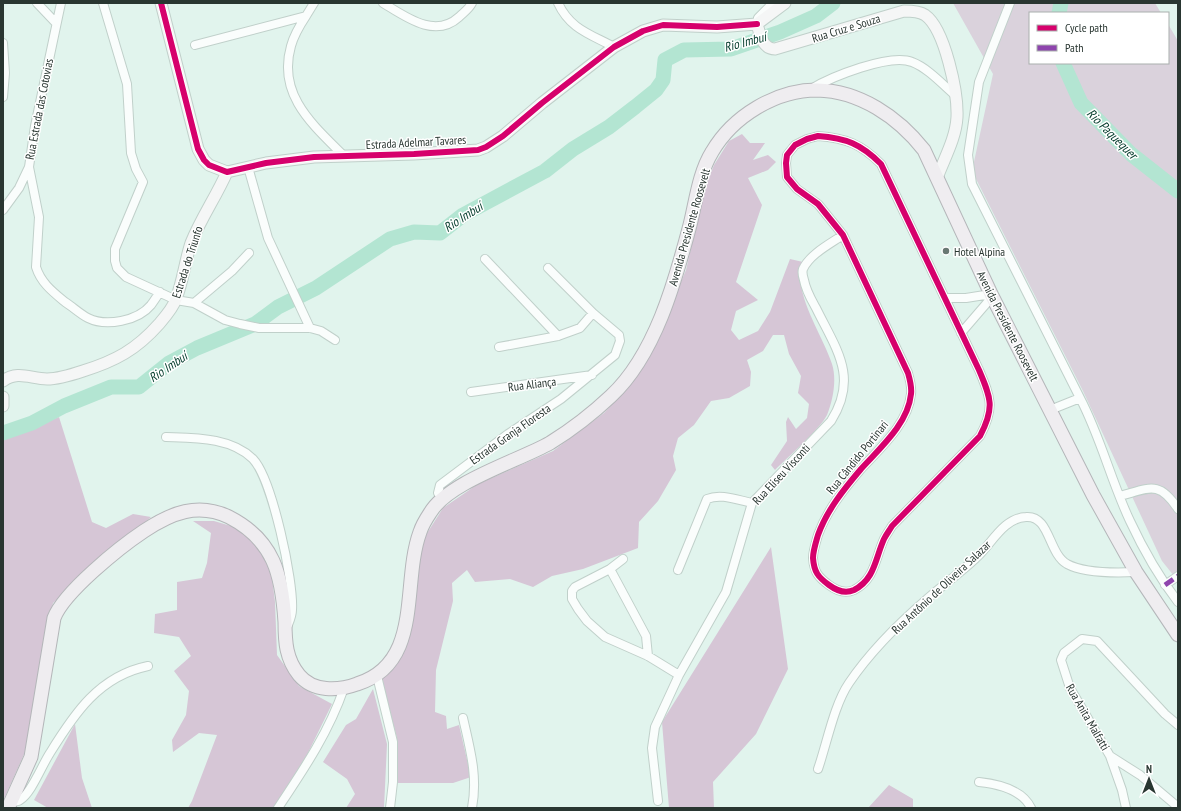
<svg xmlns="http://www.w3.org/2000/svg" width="1181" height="811" viewBox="0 0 1181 811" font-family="'PT Sans Narrow',sans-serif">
  <rect width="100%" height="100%" fill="#e1f4ed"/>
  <path fill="#dad2dc" d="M953 3H1155L1161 13H1030V63H1168V24L1178 41V581L1162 561 1083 391 972 171 993 74Z"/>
  <path fill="#d6c6d6" d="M742 134 750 143H765L753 160 768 155 776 162 768 170 748 178 762 205 736 282 758 300 736 311 731 330 739 340 758 331 770 312 790 259 803 262C791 291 823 335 832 364 837 380 833 400 827 415 820 429 787 458 775 470L771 465 787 441 786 422 788 417 796 429 807 418 809 404 798 393 801 376 789 354 784 335H773L763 351 747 360 751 372 750 386 729 398 711 401 694 425 678 438 673 456 676 470 658 501 639 522 638 548 583 569 552 576 533 587 510 579 475 582 467 570 452 583 453 601 436 670 435 712 446 716 447 729 459 725 471 777 453 783H398L397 738 381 678 399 660 406 638 424 538 443 508 478 484 553 451 604 413 633 381 663 325 686 270 705 187 714 165 729 141Z
    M59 417 92 522 106 528 133 514 151 517 53 603 26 750 3 801V439Z
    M193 521H214L241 529 260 550 271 570 275 602 277 655 299 686 332 704 304 761 273 808H188L192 801 217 735 199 733 173 752 172 740 186 715 189 691 174 671 191 656 179 637 154 633 155 614 177 610V582L202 578 207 563 211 533Z
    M771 547 788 669 756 734 713 782 714 808H669L662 722Z
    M373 689 387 744 384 808H346L355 794 347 779 323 762 346 725 356 719Z
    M75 724 82 778 92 808H48L34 800Z
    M889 785 913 799V808H868Z"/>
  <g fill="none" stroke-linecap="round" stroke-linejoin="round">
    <path stroke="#b3e5d2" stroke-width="15" d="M1059 13 1061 3
      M1063 63 1081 103 1131 154 1178 191
      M3 433 32 423 64 406 111 387H139L169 363 197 348 255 324 278 307 316 288 390 239 414 232 440 233 463 215 545 171 573 149 609 127 635 107 656 90 663 80 665 60 684 50 731 49 780 32 816 16 833 3"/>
    <g stroke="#c0d0ca" stroke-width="10">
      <path id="street" d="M37 3 56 23
        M103 3 127 84 131 153 136 169 143 182 115 249V261L117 268 126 277 176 300 194 303 225 320 240 324 259 328H310L321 331 335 340
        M383 3C406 17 435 39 459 17 464 12 469 9 472 3
        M558 3C570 29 590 34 614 47
        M1010 3 979 82 968 155 972 184 1080 398
        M306 16C300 25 294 35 291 46 277 95 313 125 344 156
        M757 23 758 18 773 3
        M3 43 5 73 3 97
        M195 45 306 16 314 3
        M811 89C831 77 890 53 912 62 928 68 943 85 956 96
        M818 136C846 138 861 144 881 164L979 370C991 398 995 408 980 436L892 526C889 531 886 535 884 539 875 559 875 579 854 590 845 594 837 591 829 585 818 577 814 572 813 558 813 551 816 542 818 535 827 510 844 489 861 469 880 448 908 424 911 394 912 387 910 380 908 373L843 235 818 204 797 189 787 177 786 163 787 155 795 145 807 139Z
        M29 167 39 217 36 267C41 283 53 292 65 302 73 307 80 314 88 318 106 327 138 321 151 305 154 301 157 296 160 292
        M248 167 268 238 310 328
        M3 210 19 188 29 167 35 126 61 3
        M485 259 558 336
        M548 268 593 313
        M945 298H966L991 294
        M194 303 232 271 249 253
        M961 333 992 297
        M471 392 592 375
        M1050 410 1080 398C1101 438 1111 481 1130 521 1143 549 1159 577 1178 602
        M166 437C194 438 231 437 253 459 272 479 294 581 292 610 292 615 290 620 288 625
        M1120 496C1150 488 1159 480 1178 509
        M443 499 438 493 440 485 508 434 561 399 615 355 620 341 619 335 593 313 580 328 558 336 499 347
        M623 559 610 569 575 587 572 591V599L578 609 587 621 605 637 648 656 679 675
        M610 569 646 636 648 656
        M678 570 707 499C721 493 737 500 752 503
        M1165 585 1178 576
        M377 676 393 742V782L390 808
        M463 718C470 749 478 776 472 808
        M1178 725 1165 714 1097 641 1082 639 1064 653 1061 660 1070 688 1110 756 1140 775 1178 807
        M1110 756 1122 790 1126 808
        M818 769C827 743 834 705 849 683 870 652 898 624 927 599 943 585 960 573 976 558 991 545 1003 518 1026 517 1050 515 1048 553 1067 564 1084 573 1116 573 1136 572
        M979 782C998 784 1022 789 1031 808
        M658 801 652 748 655 727 679 675 726 592 752 503 831 421C859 377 836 349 816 308 811 299 806 291 804 280 803 277 802 272 803 269 810 254 830 244 843 235
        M11 802C14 802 18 802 20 800 31 794 42 765 50 753 74 714 99 676 148 666
        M278 808C304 769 329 732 344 688"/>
    </g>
    <g stroke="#c0d0ca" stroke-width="13">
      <path id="secondary" d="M161 3 198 149 204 160 209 165 227 172 266 163 314 157 414 154 478 150 486 147 503 136 542 103 614 47 643 31 663 25 717 27 757 24
        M757 24C760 34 762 49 775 49L904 11C910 11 919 11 925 15 945 29 958 93 957 117 956 138 944 159 937 178
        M757 24 785 3
        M3 381C18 370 31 379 47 379 59 379 71 375 83 371 115 361 136 350 159 324 165 317 173 308 176 299 183 281 185 261 191 243 201 218 216 197 227 172
        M3 397V406"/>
    </g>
    <g stroke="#b4b6b9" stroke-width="15">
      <path id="primary" d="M8 808 31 757 54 618C64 592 120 547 144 531 171 513 198 502 229 517 274 540 282 575 285 622 285 642 286 659 299 675 313 692 338 691 357 684 424 663 401 584 420 532 422 526 426 519 430 513 448 482 518 461 550 443 571 430 593 413 611 396 655 355 675 282 690 225 696 201 699 173 712 152 733 116 776 90 817 90 860 91 898 117 924 150L991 294 1093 495 1136 572 1178 635"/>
    </g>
    <use href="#street" stroke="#fafdfc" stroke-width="8"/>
    <use href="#secondary" stroke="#f5f6f6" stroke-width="11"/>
    <use href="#primary" stroke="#efedf0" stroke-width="13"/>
    <path stroke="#8e44ad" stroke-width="5" stroke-dasharray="10 5" stroke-linecap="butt" d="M1165 585 1178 576"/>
    <g stroke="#fff" stroke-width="8">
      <path id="cycleway" d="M161 3 198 149 204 160 209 165 227 172 266 163 314 157 414 154 478 150 486 147 503 136 542 103 614 47 643 31 663 25 717 27 757 24
        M818 136C846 138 861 144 881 164L979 370C991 398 995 408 980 436L892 526C889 531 886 535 884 539 875 559 875 579 854 590 845 594 837 591 829 585 818 577 814 572 813 558 813 551 816 542 818 535 827 510 844 489 861 469 880 448 908 424 911 394 912 387 910 380 908 373L843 235 818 204 797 189 787 177 786 163 787 155 795 145 807 139Z"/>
    </g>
    <use href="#cycleway" stroke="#d6006c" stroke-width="6"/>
  </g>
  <circle fill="#697873" stroke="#fff" stroke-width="1.5" cx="946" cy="251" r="4"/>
  <g text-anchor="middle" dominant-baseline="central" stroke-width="3" stroke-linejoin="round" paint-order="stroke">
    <g font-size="12" fill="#293631" stroke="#fff">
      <text transform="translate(846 28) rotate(-17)">Rua Cruz e Souza</text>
      <text transform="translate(39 109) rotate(-79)">Rua Estrada das Cotovias</text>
      <text transform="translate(416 142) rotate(-3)">Estrada Adelmar Tavares</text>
      <text transform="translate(689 227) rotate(-74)">Avenida Presidente Roosevelt</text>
      <text transform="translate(187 262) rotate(-72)">Estrada do Triunfo</text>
      <text transform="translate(1008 326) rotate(63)">Avenida Presidente Roosevelt</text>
      <text transform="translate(532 384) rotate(-7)">Rua Aliança</text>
      <text transform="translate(510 434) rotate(-35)">Estrada Granja Floresta</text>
      <text transform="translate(857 457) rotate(-51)">Rua Cândido Portinari</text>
      <text transform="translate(781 474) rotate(-47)">Rua Eliseu Visconti</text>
      <text transform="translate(941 587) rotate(-43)">Rua Antônio de Oliveira Salazar</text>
      <text transform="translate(1088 717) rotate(60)">Rua Anita Malfatti</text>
    </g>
    <g font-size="12" fill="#293631" stroke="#fff" text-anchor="start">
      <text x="954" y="251">Hotel Alpina</text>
    </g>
    <g font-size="13" font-style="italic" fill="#0a4131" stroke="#fff">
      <text transform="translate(745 42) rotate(-15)">Rio Imbuí</text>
      <text transform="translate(1112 134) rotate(45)">Rio Paquequer</text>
      <text transform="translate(463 217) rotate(-33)">Rio Imbuí</text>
      <text transform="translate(168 367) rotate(-34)">Rio Imbuí</text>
    </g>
  </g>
  <rect width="1181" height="811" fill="none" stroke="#293631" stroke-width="8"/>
  <rect x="1029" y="12" width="140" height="52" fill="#ffffff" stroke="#a9afad"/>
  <rect x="1037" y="25" width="20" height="6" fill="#d6006c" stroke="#a9afad"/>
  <text x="1065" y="32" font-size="12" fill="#293631">Cycle path</text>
  <rect x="1037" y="45" width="20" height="6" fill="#8e44ad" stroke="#a9afad"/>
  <text x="1065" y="52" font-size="12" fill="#293631">Path</text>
  <g transform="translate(1149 779)" stroke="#ffffff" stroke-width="3" paint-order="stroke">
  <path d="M0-3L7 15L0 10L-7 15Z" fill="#293631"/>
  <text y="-6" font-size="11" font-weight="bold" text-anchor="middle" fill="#293631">N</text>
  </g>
</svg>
